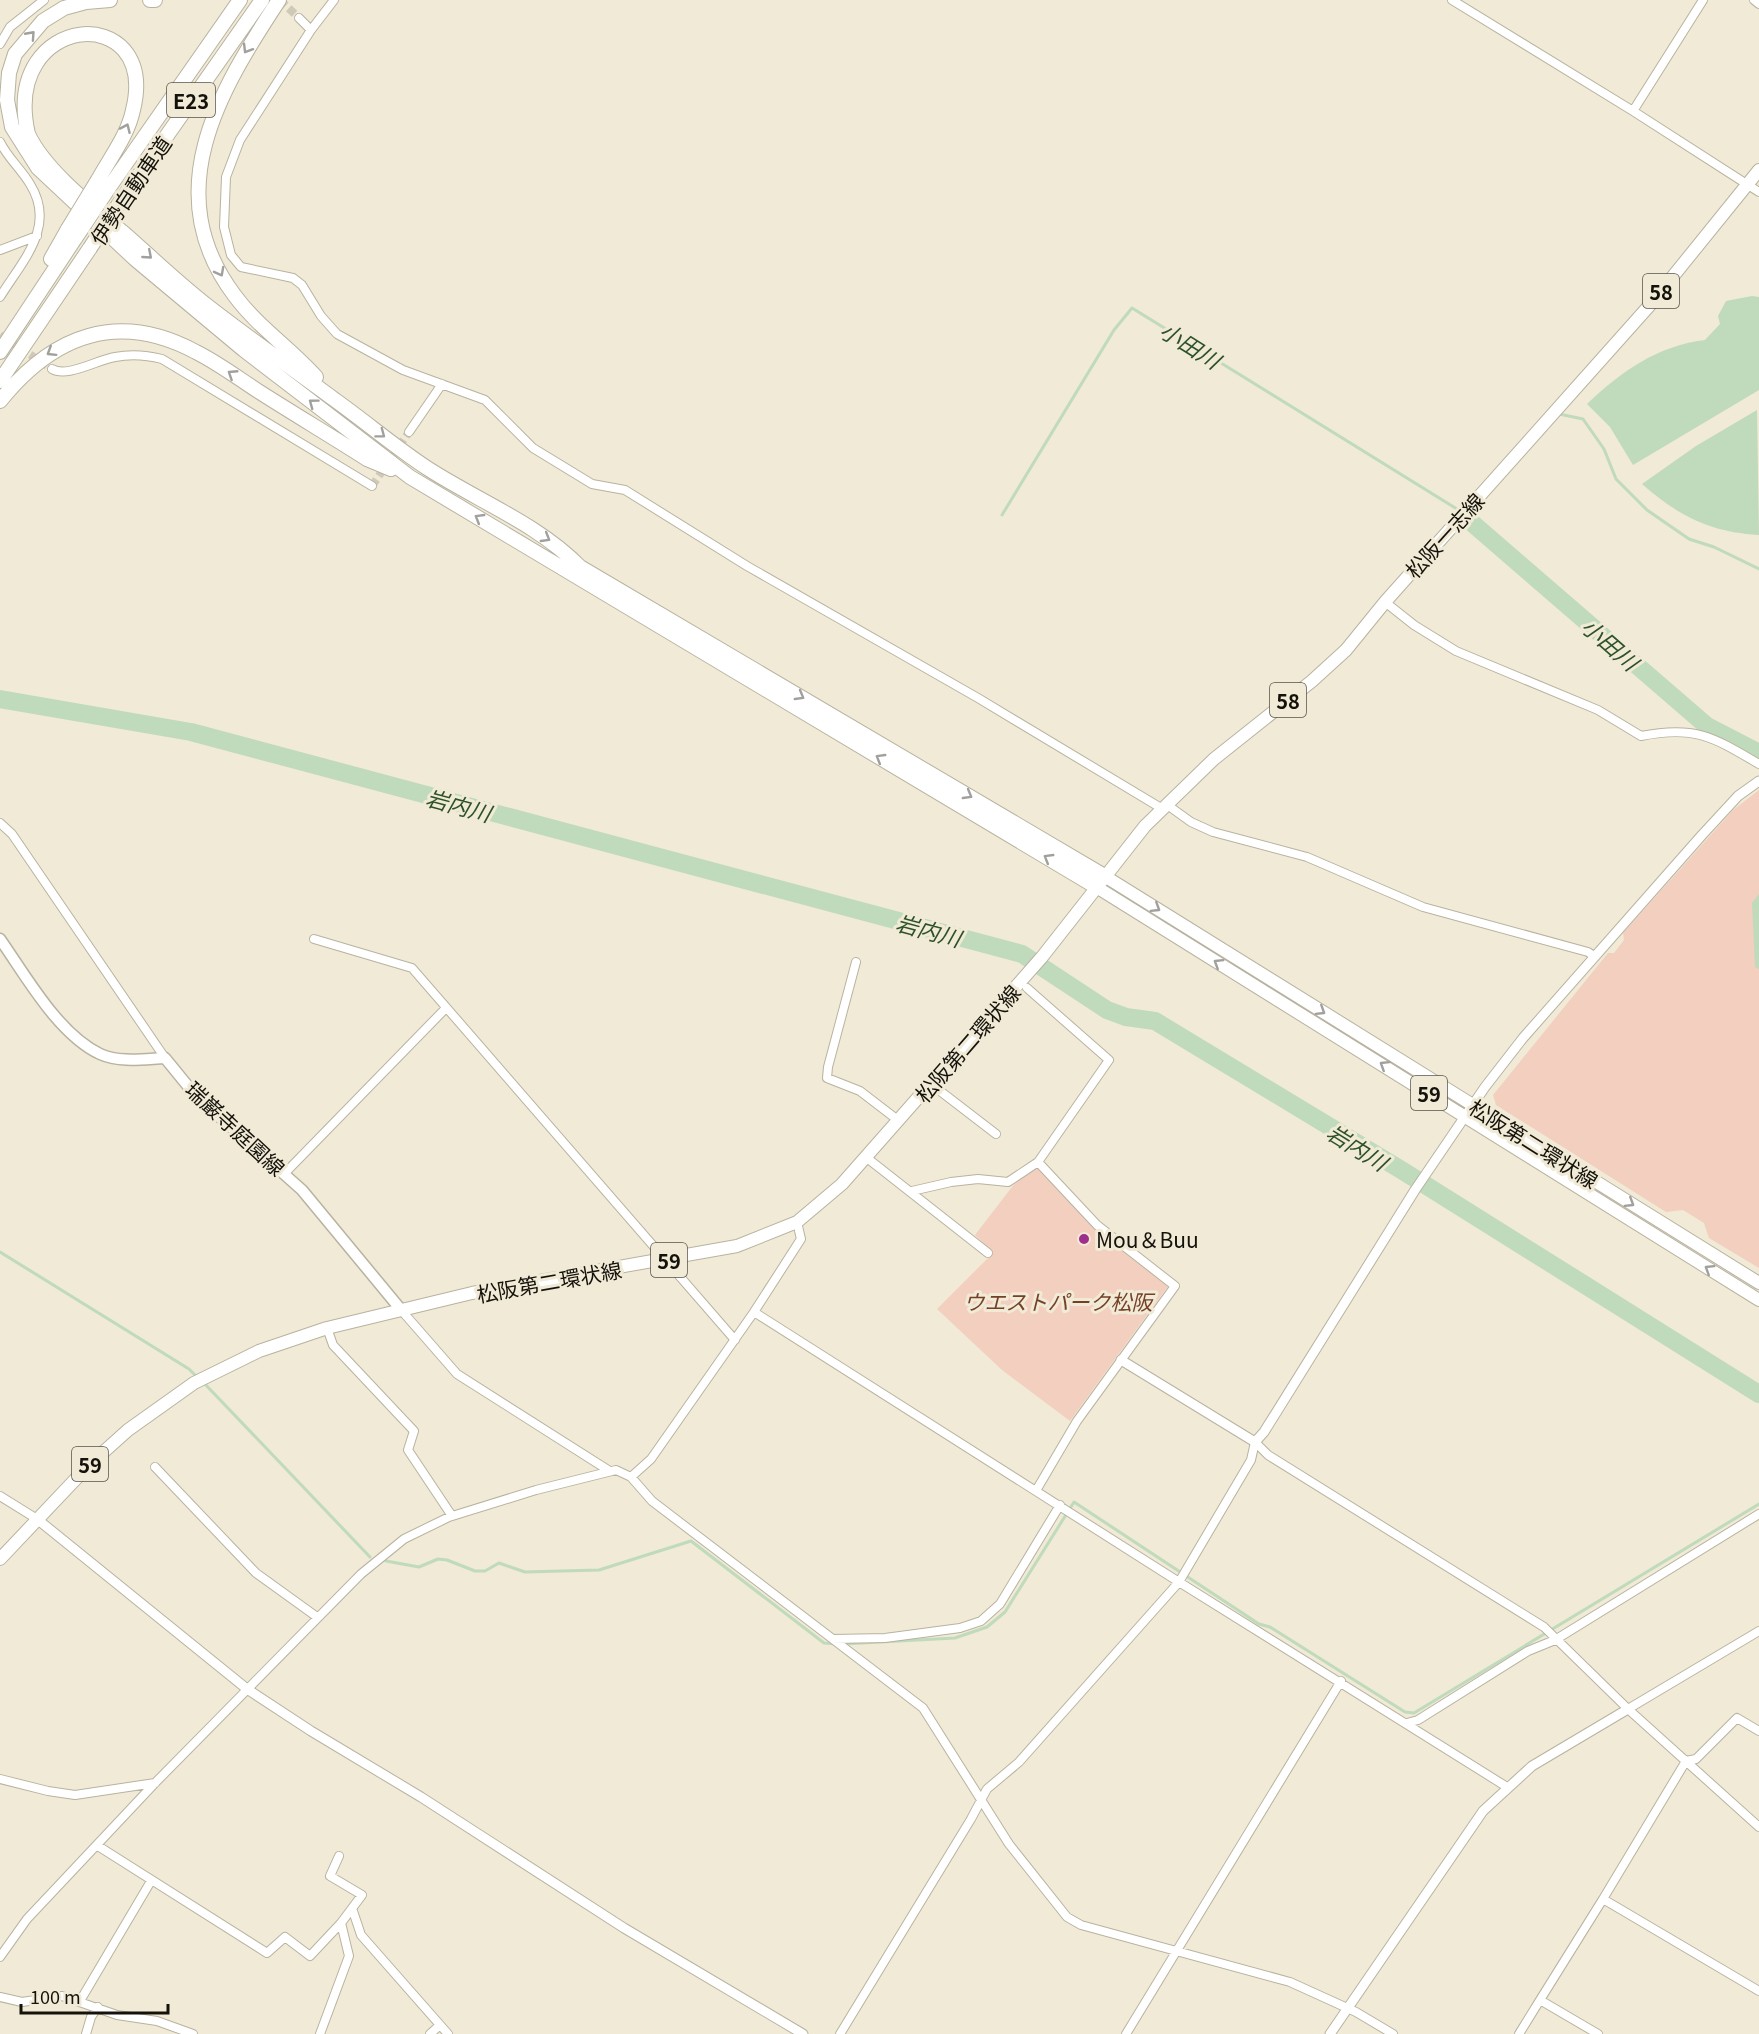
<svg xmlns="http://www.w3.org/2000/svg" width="1759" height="2034" viewBox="0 0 1759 2034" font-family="Georgia,'Noto Sans JP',serif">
  <rect width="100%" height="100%" fill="#f0ead6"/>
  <path fill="#f3cfbf" d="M1759 790V1268L1709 1238 1704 1223 1683 1210 1666 1212 1496 1105 1493 1095 1608 953H1614L1624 940 1623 933 1733 810Z
    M1033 1167 1042 1170 1168 1286 1070 1421 1002 1370 937 1309 993 1253 975 1235 1015 1183Z"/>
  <path fill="#c0dabc" d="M1752 296 1759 297V390L1633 465 1610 427 1587 404C1622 371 1657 346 1705 340L1720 324 1718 316 1726 301Z
    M1757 410 1759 535C1709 532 1679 516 1642 484L1696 446Z
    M1759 894V969L1755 967 1752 903Z"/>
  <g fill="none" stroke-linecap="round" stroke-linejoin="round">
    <path stroke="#c0dabc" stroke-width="3" d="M1559 414 1583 419 1604 449 1616 479 1647 510 1689 539 1714 547 1759 569
      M1002 515 1114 330 1132 308 1457 509
      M0 1252 189 1369 198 1378
      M203 1382 370 1557
      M386 1561 419 1567 438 1559 447 1560 475 1571H485L499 1563 525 1572 599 1570 691 1541 824 1643 837 1644
      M843 1644 955 1638 987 1627 1005 1612 1074 1502 1259 1624 1270 1627 1405 1712 1414 1713 1759 1504"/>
    <path stroke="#c0dabc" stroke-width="18" d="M1471 522 1707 726 1759 753
      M0 699 191 732 1022 954 1107 1010 1126 1017 1155 1021 1403 1171 1759 1394"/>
    <path stroke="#cfcab8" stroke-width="8" stroke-dasharray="8 4" stroke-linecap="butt" d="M280 0 299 18
      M0 335 52 369
      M372 486 409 432"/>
    <g stroke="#b8b3a0" stroke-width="10">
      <path id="minor" d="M334 0 311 30 240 140 226 177 224 227 231 255 241 267 293 278 302 285 321 316 337 334 403 370 485 400 533 448 592 484 625 490 747 566 978 698 1161 808
        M1452 0 1633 111 1759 192
        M1754 0 1759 4
        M299 18 311 30
        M0 44 10 27 44 0
        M1633 111 1703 0
        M0 142C8 158 21 169 30 184 57 227 22 261 0 297
        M0 250 37 236
        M52 369C67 378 97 360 115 357 131 354 146 355 162 359L372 486
        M409 432 442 384
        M1385 602 1414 625 1456 651 1598 710 1641 736C1695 725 1713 737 1759 764
        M1166 804 1191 822 1213 832 1307 857 1423 907 1588 952 1594 956
        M0 823 12 834 165 1058
        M314 939 412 968 735 1340
        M856 962 828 1067 827 1078 860 1091 899 1121
        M1027 988 1109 1060 1038 1162 1097 1225 1175 1286 1077 1421 1037 1489
        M931 1084 996 1134
        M867 1158 988 1253
        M285 1173 445 1009
        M912 1191 951 1182 978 1179 1008 1182 1038 1162
        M402 1311 457 1374 608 1470
        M754 1312 1179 1582 1507 1787
        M327 1328 333 1345 414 1431 408 1450 452 1516
        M1255 1442 1268 1455 1544 1627 1628 1709 1759 1827
        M155 1467 256 1573 317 1617
        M631 1477 651 1459 754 1312 801 1239 797 1222
        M0 1496 37 1519
        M833 1639 885 1638 960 1628 981 1621 1000 1604 1060 1505
        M1628 1709 1759 1631
        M1407 1723 1418 1720 1528 1651 1555 1640 1759 1514
        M1759 1731 1737 1718 1696 1759 1686 1761 1603 1899 1759 1991
        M0 1779 48 1791 75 1795 155 1783
        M98 1846 267 1953 285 1937 310 1956 341 1923
        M353 1911 361 1935 448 2034
        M0 1957 27 1919 155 1783 361 1574 404 1539 449 1517 536 1490 616 1470 631 1477 652 1501 923 1708 1009 1844 1067 1917 1081 1925 1290 1982 1356 2012 1393 2034
        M0 1997 22 2002 62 1996 117 2015 157 2021 193 2034
        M80 2001 151 1881
        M86 2034 91 2017 98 2007
        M320 2034 349 1956 341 1923 362 1895 330 1876 339 1856
        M430 2034 440 2025
        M840 2034 971 1819 987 1789 1019 1762 1179 1582 1251 1460 1255 1442
        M1126 2034 1341 1681
        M1519 2034 1540 2000
        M1598 2034 1540 2000 1603 1899"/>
    </g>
    <g stroke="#b8b3a0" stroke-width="11">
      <path id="tertiary" d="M1121 1360 1255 1442 1264 1432 1415 1190 1485 1087 1523 1038 1702 835 1738 796 1759 781
        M37 1519 247 1689 311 1731 421 1797 624 1928 803 2034
        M1330 2034 1483 1811 1532 1766 1628 1709"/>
    </g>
    <g stroke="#b8b3a0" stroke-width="13">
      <path id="secondary" d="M0 939C26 976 58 1034 100 1054 120 1063 144 1059 165 1058L196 1096 302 1190 402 1311"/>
    </g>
    <g stroke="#b8b3a0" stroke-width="14">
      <path id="primary" d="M1106 877 1759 1283
        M1098 888 1759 1300
        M0 1559 89 1465 128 1430 194 1383 259 1351 327 1328 472 1293 737 1246 797 1222 842 1184 1042 957 1145 826 1214 759 1312 681 1346 650 1385 602 1649 306 1759 170"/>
    </g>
    <g stroke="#b8b3a0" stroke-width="16">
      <path id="motorway" d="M110 0 86 2 64 8 43 21 15 54 9 73 7 100 12 127 38 168 135 259 244 350 410 477 1098 888
        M150 0H155
        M279 0C219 91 157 193 235 296 258 327 290 348 316 377
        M98 180C110 158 128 135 133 110 160 0 0 11 28 134 45 171 95 209 126 235 152 258 177 282 205 304 247 337 292 368 335 400 366 422 395 447 427 468 478 501 538 524 580 567L1106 877
        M108 189 240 0
        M121 201 262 0
        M51 259 68 229
        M0 352 76 237
        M0 381 90 248
        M0 401C53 335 118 310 196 352 218 363 238 378 258 391 294 414 331 436 367 459L391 469"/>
    </g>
    <use href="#minor" stroke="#fff" stroke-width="8"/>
    <use href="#tertiary" stroke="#fff" stroke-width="9"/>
    <use href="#secondary" stroke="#fff" stroke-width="10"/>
    <use href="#primary" stroke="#fff" stroke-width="12"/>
    <use href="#motorway" stroke="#fff" stroke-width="14"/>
    <g stroke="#b8b3a0" stroke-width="16" stroke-linecap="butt">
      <path id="motorway-bridge" d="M68 229 98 180
        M76 237 108 189
        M90 248 121 201"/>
    </g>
    <use href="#motorway-bridge" stroke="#fff" stroke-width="14"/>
  </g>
  <defs><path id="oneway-chevron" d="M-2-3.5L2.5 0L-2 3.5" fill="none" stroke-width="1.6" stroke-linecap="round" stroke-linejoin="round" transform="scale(1.5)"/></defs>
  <g stroke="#a1a09d">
    <use href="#oneway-chevron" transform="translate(31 35) rotate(-48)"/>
    <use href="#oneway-chevron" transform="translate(247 49) rotate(121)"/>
    <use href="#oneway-chevron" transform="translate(126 128) rotate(-66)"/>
    <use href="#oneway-chevron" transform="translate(148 255) rotate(41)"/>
    <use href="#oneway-chevron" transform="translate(220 272) rotate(62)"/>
    <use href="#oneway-chevron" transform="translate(51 352) rotate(148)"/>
    <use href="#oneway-chevron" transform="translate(232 374) rotate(-147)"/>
    <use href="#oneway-chevron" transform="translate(313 403) rotate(-143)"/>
    <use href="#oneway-chevron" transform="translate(381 434) rotate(37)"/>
    <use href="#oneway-chevron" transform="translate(479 518) rotate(-149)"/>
    <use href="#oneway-chevron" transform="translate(546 538) rotate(31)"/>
    <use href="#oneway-chevron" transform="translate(800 696) rotate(30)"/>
    <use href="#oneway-chevron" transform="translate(880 758) rotate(-149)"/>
    <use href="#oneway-chevron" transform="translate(968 795) rotate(30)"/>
    <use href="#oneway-chevron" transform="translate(1048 858) rotate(-149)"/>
    <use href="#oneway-chevron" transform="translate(1156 908) rotate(32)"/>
    <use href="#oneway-chevron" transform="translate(1218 963) rotate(-148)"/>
    <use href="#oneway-chevron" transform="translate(1321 1011) rotate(32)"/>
    <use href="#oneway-chevron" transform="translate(1384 1065) rotate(-148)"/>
    <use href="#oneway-chevron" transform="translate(1630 1203) rotate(32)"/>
    <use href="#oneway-chevron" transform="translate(1709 1269) rotate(-148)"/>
  </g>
  <circle fill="#9f2f8c" stroke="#f0ead6" stroke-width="2" cx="1084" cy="1239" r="6"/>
  <g text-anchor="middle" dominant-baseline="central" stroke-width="6" stroke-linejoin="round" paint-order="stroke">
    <g fill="#f0ead6" stroke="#565348" stroke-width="1.5">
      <rect x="167" y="83" width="48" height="34" rx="4.5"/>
      <rect x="1643" y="274" width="36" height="34" rx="4.5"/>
      <rect x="1270" y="683" width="36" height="34" rx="4.5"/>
      <rect x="1411" y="1076" width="36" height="34" rx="4.5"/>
      <rect x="651" y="1243" width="36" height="34" rx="4.5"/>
      <rect x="72" y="1447" width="36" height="34" rx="4.5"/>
    </g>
    <g font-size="20" font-weight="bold" fill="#14120b">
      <text x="191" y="100">E23</text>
      <text x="1661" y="291">58</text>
      <text x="1288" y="700">58</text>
      <text x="1429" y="1093">59</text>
      <text x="669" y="1260">59</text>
      <text x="90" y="1464">59</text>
    </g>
    <g font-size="21" fill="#14120b" stroke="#f0ead6">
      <text transform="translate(130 190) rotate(-56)">伊勢自動車道</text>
      <text transform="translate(1444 535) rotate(-48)">松阪一志線</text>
      <text transform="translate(967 1043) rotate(-49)">松阪第二環状線</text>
      <text transform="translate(236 1128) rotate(43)">瑞巌寺庭園線</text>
      <text transform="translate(1534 1143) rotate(32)">松阪第二環状線</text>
      <text transform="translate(549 1281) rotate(-10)">松阪第二環状線</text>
    </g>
    <g font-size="21" fill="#14120b" stroke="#f0ead6" text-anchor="start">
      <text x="1096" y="1239">Mou＆Buu</text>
    </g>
    <g font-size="21" font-style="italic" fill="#744127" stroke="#f0ead6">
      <text x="1058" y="1301">ウエストパーク松阪</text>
    </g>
    <g font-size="22" font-style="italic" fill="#2d5228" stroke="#f0ead6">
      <text transform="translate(1191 344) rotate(32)">小田川</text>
      <text transform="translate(1611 643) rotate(41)">小田川</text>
      <text transform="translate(459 804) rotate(15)">岩内川</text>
      <text transform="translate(929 929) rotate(15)">岩内川</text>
      <text transform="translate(1358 1146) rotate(32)">岩内川</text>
    </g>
  </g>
  <path d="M21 2004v9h147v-9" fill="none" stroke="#14120b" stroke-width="3"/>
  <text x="30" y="2004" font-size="18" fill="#14120b" stroke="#f0ead6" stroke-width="4.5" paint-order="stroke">100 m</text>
</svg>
